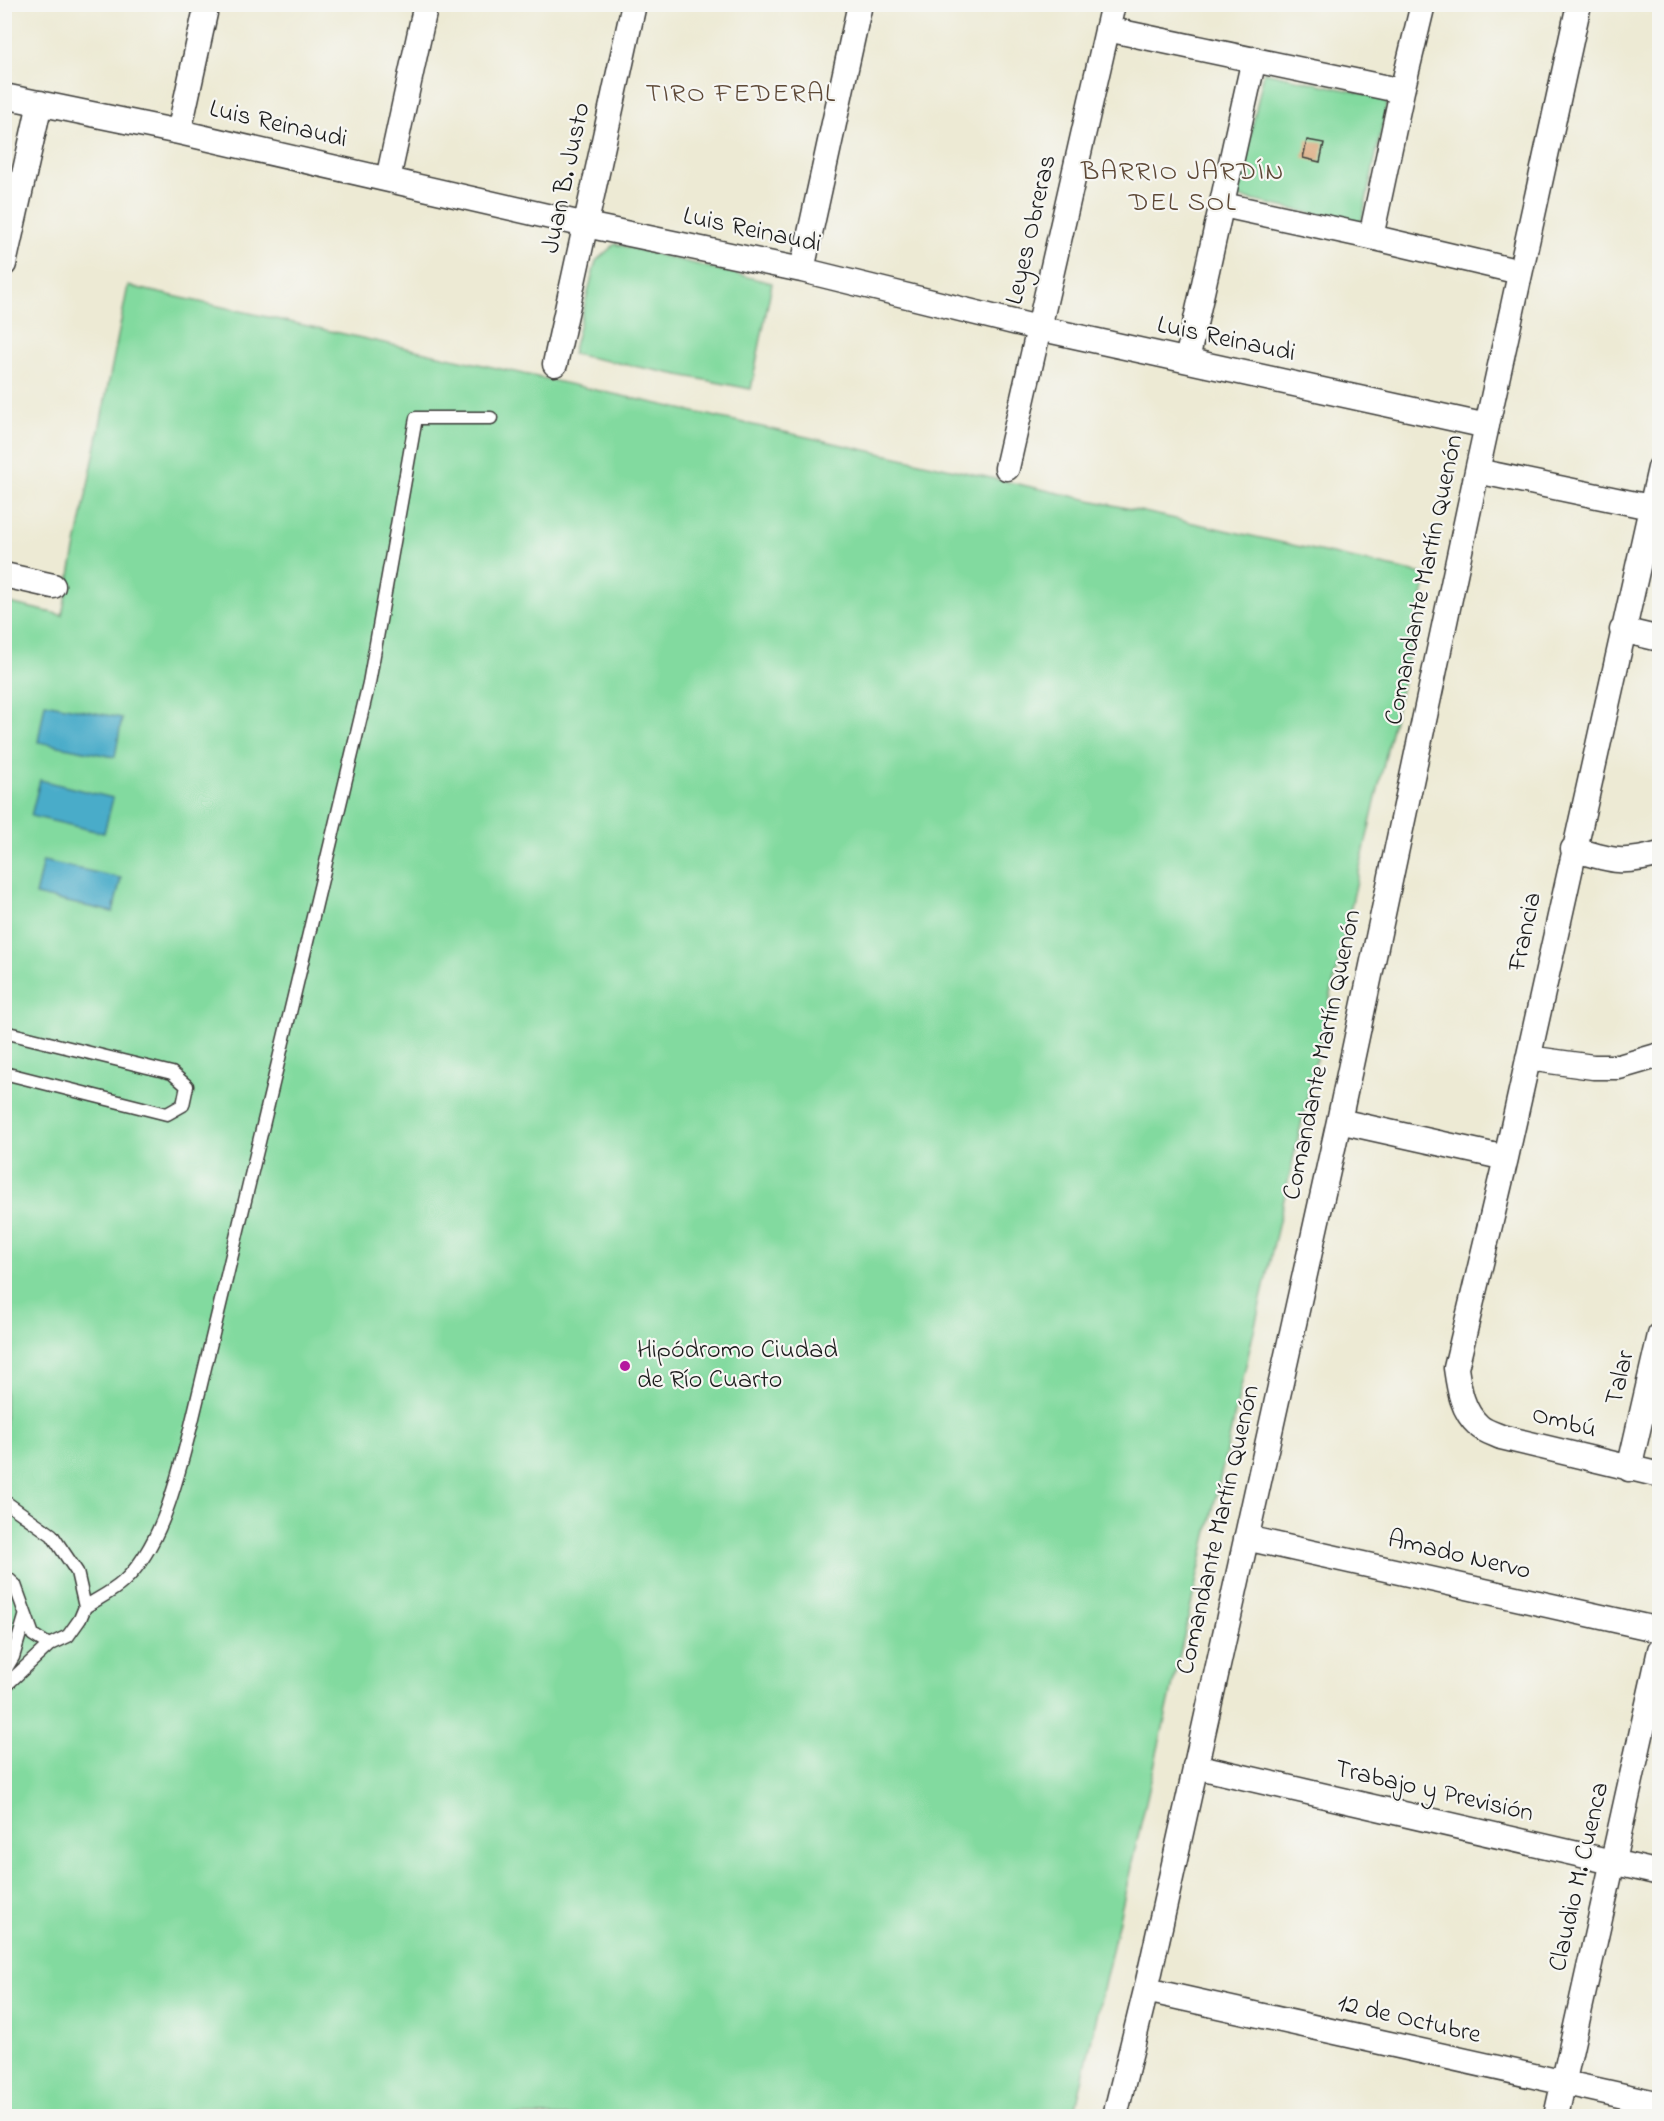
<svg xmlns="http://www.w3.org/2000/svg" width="1664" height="2121" viewBox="0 0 1664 2121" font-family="'Indie Flower',sans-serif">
  <rect width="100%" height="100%" fill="#f6f6f2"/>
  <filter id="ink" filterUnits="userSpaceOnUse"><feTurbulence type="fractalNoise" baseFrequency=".0167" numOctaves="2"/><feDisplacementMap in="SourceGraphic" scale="12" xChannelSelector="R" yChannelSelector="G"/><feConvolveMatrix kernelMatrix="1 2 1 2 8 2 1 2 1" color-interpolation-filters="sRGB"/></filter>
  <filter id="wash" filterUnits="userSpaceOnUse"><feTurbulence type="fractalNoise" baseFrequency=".008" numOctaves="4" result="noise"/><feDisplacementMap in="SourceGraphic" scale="24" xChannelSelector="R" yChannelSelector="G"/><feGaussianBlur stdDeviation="1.35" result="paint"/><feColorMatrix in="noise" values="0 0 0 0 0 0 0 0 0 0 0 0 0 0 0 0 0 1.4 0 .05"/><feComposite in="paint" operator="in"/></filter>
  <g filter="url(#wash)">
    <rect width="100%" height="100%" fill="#edead4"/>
    <path fill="#82da9f" stroke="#4f7b5e" stroke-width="1.5" d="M1264 72 1388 99 1361 224 1237 197Z
      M615 244 772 283 751 389 572 354 596 261Z
      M128 286 1427 575 1074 2116H5V602L62 615Z"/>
    <path fill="#49acc9" stroke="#326472" stroke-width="1.5" d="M45 703 122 718 115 757 38 742Z
      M40 780 113 798 104 833 31 816Z
      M43 861 121 878 113 912 35 895Z"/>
    <g id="blocks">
      <path fill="#d69966" d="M1307 140 1324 143 1320 162 1303 158Z"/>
    </g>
  </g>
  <g filter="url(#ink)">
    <use href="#blocks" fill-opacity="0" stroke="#3b3b38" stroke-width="1.5"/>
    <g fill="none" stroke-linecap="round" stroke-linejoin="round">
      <g stroke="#3b3b38" stroke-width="15">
        <path id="lane" d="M4 1032 172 1073 187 1086 183 1105 167 1114 4 1073
          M4 1501 52 1535 77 1572 85 1607 80 1619 68 1636 49 1645 33 1635 15 1585 4 1575
          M85 1607C97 1599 112 1592 123 1582 162 1546 177 1479 190 1430L369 683 416 418H491
          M4 1672 13 1657 25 1617
          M4 1687 49 1645"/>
      </g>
      <g stroke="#3b3b38" stroke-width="27">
        <path id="street" d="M1107 29 1402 91
          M4 96 179 132 586 225 802 270 1038 328 1487 426
          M179 132 207 4
          M388 179 426 4
          M1223 205 1371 237 1520 272
          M1371 237 1402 91 1423 4
          M4 264 40 103
          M802 270 860 4
          M1187 360 1254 59
          M555 364 634 4
          M1007 468 1113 4
          M1660 468 1506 1158 1456 1368C1459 1389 1462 1411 1479 1426 1484 1431 1494 1434 1501 1437L1660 1475
          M1477 471 1650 507
          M4 575 53 586
          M1622 630 1660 639
          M1573 849C1610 860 1621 865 1660 854
          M1528 1058 1593 1067H1619L1660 1055
          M1339 1121 1506 1158
          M1629 1469 1660 1335
          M1246 1538 1660 1630
          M1195 1766 1660 1873
          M1146 1990 1660 2104
          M1115 2116 1146 1990 1339 1121 1477 471 1579 4
          M1556 2116 1660 1650"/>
      </g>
      <use href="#lane" stroke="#fff" stroke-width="12"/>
      <use href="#street" stroke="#fff" stroke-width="24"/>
    </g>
  </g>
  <circle fill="#b5179e" stroke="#f6f6f2" stroke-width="2" cx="625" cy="1366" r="6"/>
  <g text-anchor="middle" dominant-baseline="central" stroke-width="4.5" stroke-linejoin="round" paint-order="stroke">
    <g font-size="26" fill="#1c1c1c" stroke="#f6f6f2">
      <text transform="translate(278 125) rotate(13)">Luis Reinaudi</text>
      <text transform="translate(567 178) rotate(-78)">Juan B. Justo</text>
      <text transform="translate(1032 230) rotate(-77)">Leyes Obreras</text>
      <text transform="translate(752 231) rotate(12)">Luis Reinaudi</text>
      <text transform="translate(1226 340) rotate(12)">Luis Reinaudi</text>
      <text transform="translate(1425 580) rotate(-78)">Comandante Martín Quenón</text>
      <text transform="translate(1526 932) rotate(-78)">Francia</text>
      <text transform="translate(1323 1055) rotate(-78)">Comandante Martín Quenón</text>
      <text transform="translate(1621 1378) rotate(-77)">Talar</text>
      <text transform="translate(1564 1423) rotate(14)">Ombú</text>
      <text transform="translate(1219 1530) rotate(-77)">Comandante Martín Quenón</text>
      <text transform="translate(1459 1556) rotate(13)">Amado Nervo</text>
      <text transform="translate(1434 1792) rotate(13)">Trabajo y Previsión</text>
      <text transform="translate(1580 1877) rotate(-77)">Claudio M. Cuenca</text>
      <text transform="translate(1409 2020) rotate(13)">12 de Octubre</text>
    </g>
    <g font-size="26" fill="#1c1c1c" stroke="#f6f6f2" text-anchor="start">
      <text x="637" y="1351">Hipódromo Ciudad<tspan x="637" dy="30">de Río Cuarto</tspan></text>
    </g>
    <g font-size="27" letter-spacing="1.5" fill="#5d4836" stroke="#f6f6f2">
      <text x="741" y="94">TIRO FEDERAL</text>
      <text x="1183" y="172">BARRIO JARDÍN<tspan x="1183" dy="31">DEL SOL</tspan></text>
    </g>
  </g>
  <rect width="1664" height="2121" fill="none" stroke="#f6f6f2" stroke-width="24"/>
</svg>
